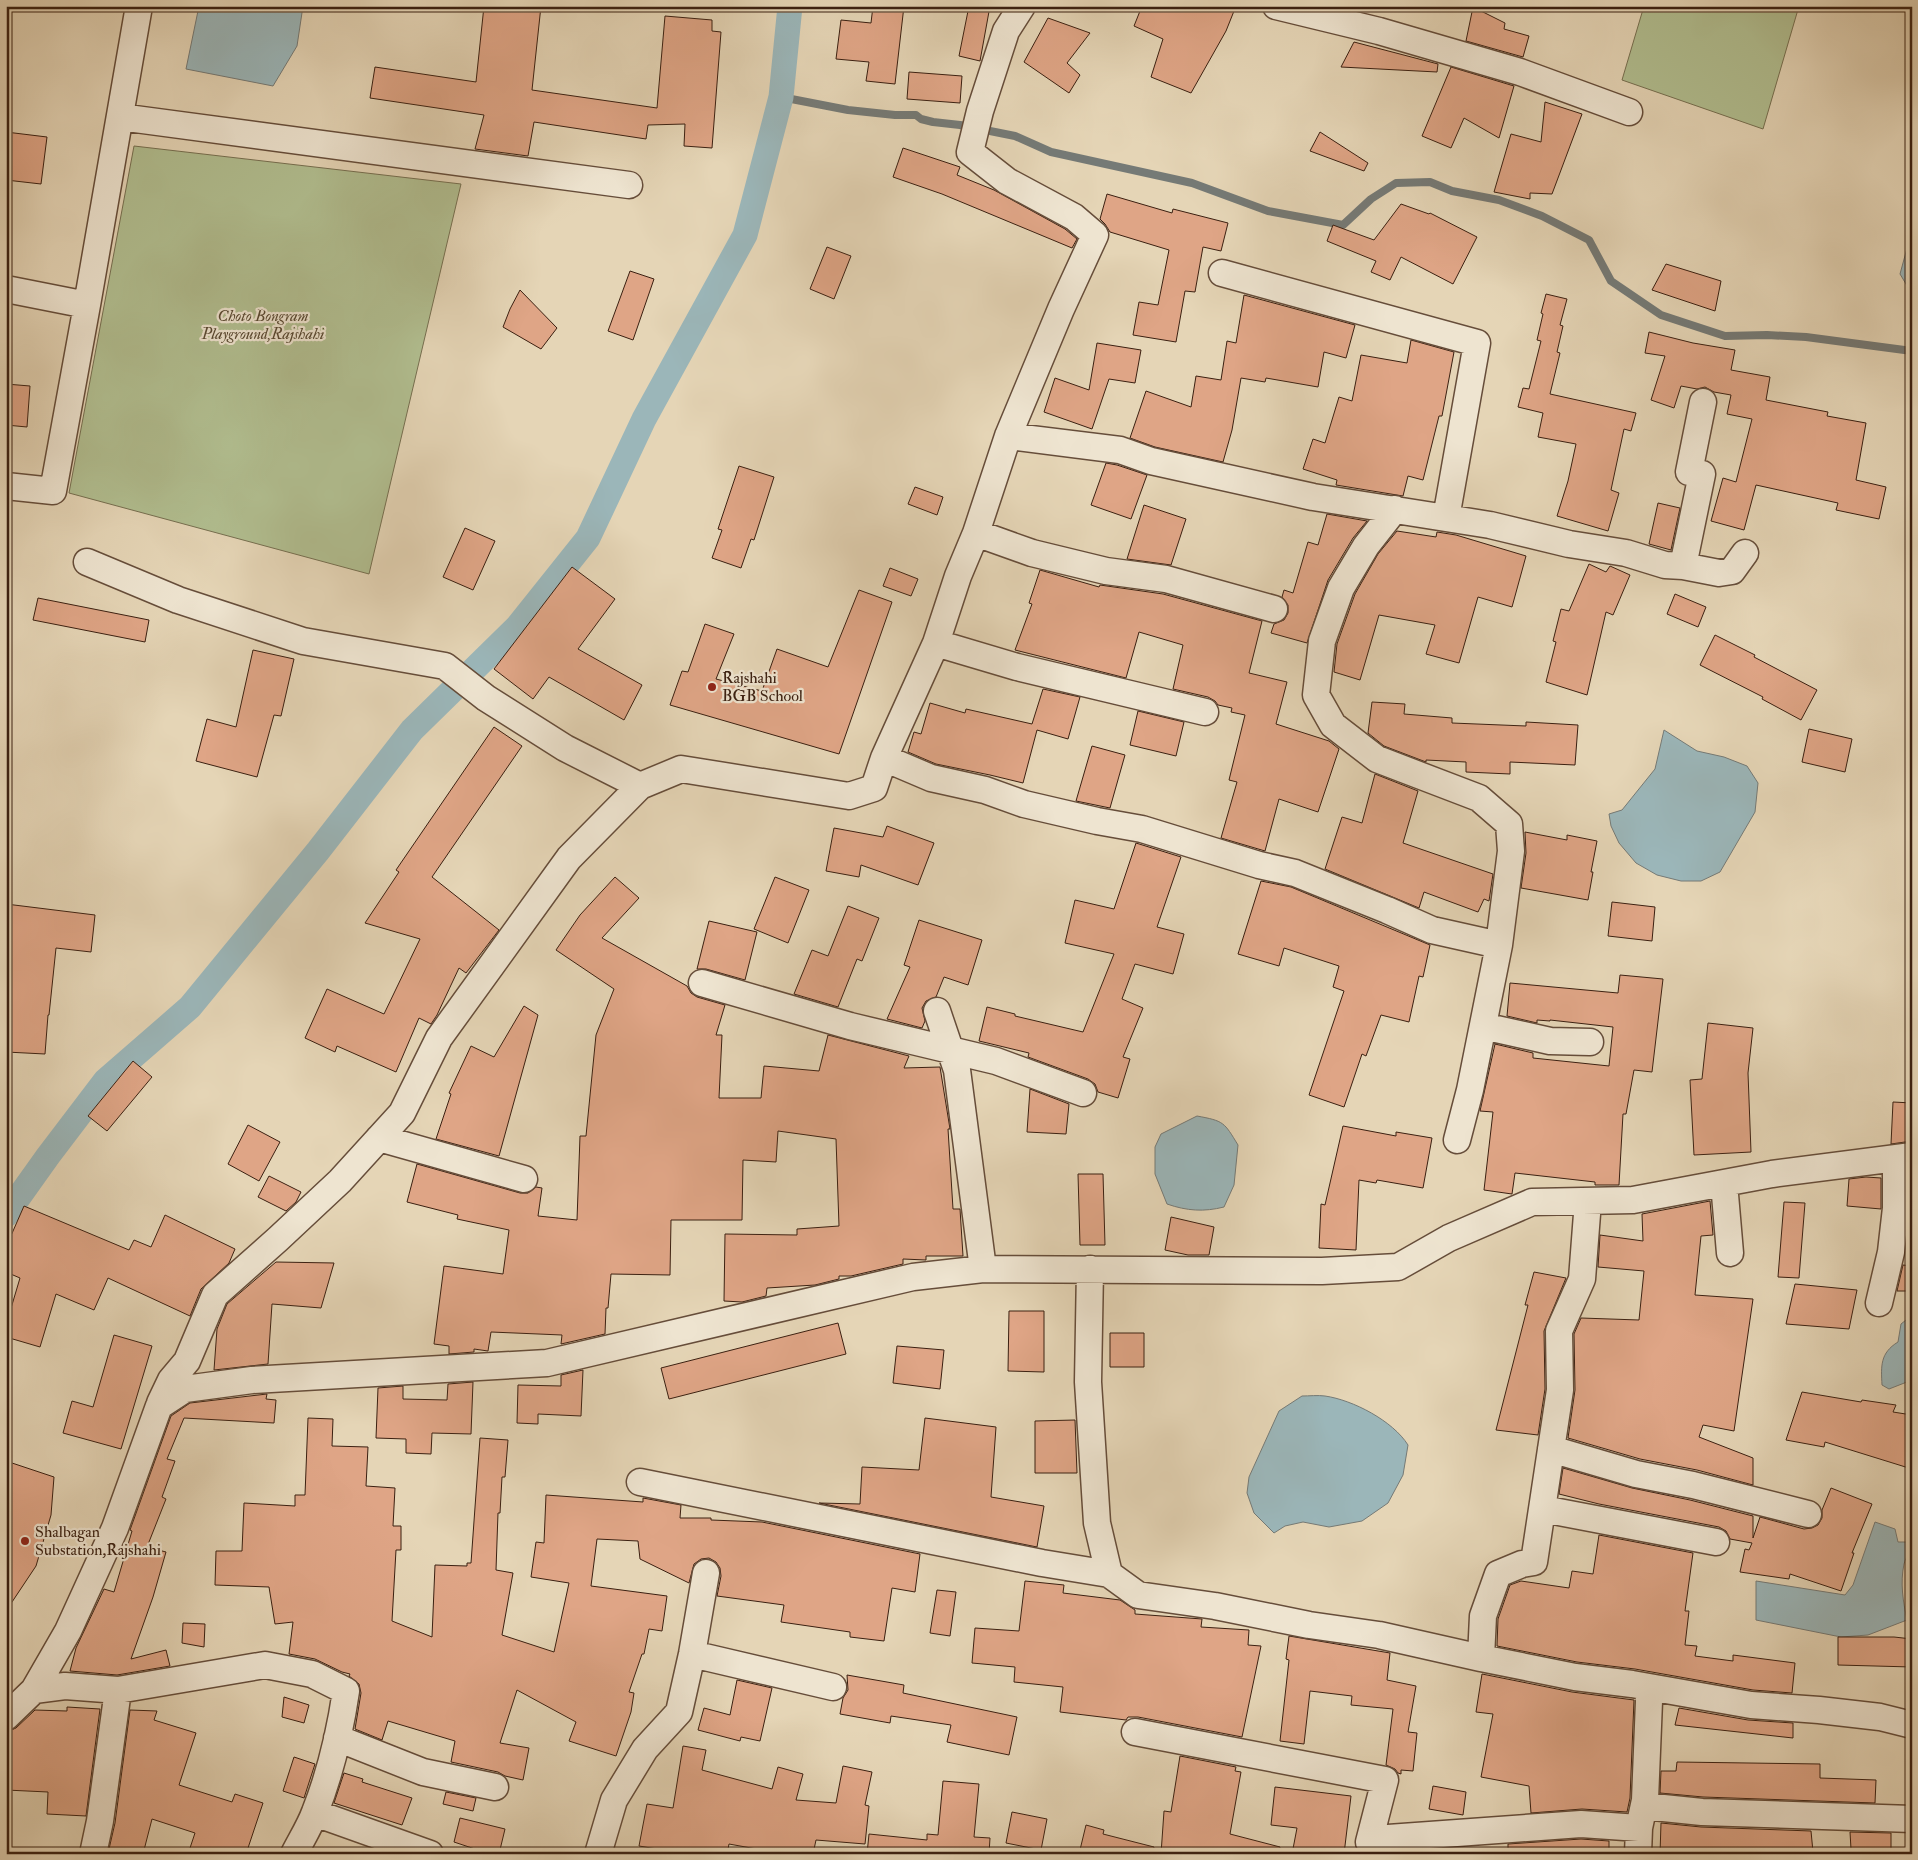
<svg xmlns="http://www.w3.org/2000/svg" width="1918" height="1860" viewBox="0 0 1918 1860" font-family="'IM FELL Double Pica',serif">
  <rect width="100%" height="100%" fill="#e5d5b6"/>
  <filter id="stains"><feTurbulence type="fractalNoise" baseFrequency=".004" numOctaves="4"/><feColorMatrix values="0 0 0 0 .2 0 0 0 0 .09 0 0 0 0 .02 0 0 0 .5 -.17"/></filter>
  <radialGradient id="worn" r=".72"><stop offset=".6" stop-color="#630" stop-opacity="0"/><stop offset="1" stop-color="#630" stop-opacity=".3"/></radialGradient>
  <path fill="#b1be90" stroke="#766f50" d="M1644 6H1799L1763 129 1622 80Z
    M134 146 461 184 369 574 69 493Z"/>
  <path fill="#9bb6b9" stroke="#757a76" d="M199 6H303L297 46 273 86 186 69Z
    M1912 230V294L1900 274Z
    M1664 730 1697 751 1724 757 1747 766 1758 783 1755 812 1720 872 1701 881H1681L1657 875 1636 863 1619 843 1611 826 1609 814 1622 810 1655 769Z
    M1197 1116C1224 1121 1224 1122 1238 1145L1234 1185 1224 1207C1204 1212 1187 1211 1167 1204L1155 1174V1147L1161 1134Z
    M1906 1320 1912 1323V1380L1889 1389 1882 1385C1881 1366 1880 1353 1898 1342L1901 1324Z
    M1302 1396C1309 1396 1318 1395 1325 1396 1353 1400 1393 1421 1408 1445L1403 1475 1388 1503 1362 1521 1329 1527 1303 1522 1285 1526 1274 1533 1254 1513 1247 1493 1249 1477 1279 1411Z
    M1875 1522 1895 1529 1898 1542H1912C1912 1550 1906 1556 1904 1564 1900 1583 1903 1601 1907 1620L1868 1635 1841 1637 1756 1620V1581L1845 1595 1853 1585Z"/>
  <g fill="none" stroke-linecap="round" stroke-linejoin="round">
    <path stroke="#757a76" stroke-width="8" d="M781 97 848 110 895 115H916L921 119 933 122 960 125 1015 136 1051 152 1192 183 1268 211 1343 225 1371 199 1396 183 1430 182 1452 191 1499 200 1542 216 1589 240 1611 281 1661 315 1725 336 1767 335 1806 337 1912 351"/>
    <path stroke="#9bb6b9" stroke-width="25" d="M6 1215 48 1156 105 1081 190 1007 318 851 412 730 517 627 588 538 644 419 745 235 781 97 790 6"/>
  </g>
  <path fill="#dfa586" stroke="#3b2011" d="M484 6H541L532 90 657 108 665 16 712 20V31L721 32 712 148 684 146 685 124 648 125 646 139 534 122 528 156 475 149 484 115 370 98 375 67 476 82Z
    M873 6H904L895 84 866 81 869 62 836 59 841 20 871 23Z
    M969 6H990L980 61 959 56Z
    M1142 6H1236L1226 31 1191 93 1151 77 1163 39 1134 26Z
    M1473 7 1505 23 1504 29 1529 36 1523 57 1466 41Z
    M1048 18 1090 33 1067 63 1080 75 1069 93 1024 62Z
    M1354 42 1438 64 1437 72 1341 67Z
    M1451 67 1514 86 1499 138 1464 118 1451 148 1422 136Z
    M909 72 962 76 960 103 907 99Z
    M1545 102 1582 114 1552 194 1530 193V199L1494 192 1511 134 1541 142Z
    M6 132 47 137 41 184 6 180Z
    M1320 132 1368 163 1364 171 1310 151Z
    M903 148 960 167 957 175 994 190 1065 229 1077 239 1072 248 942 194 893 177Z
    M1107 194 1172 213 1173 209 1228 223 1221 251 1203 247 1195 292 1185 291 1176 342 1133 335 1139 302 1158 305 1169 250 1110 232 1105 224 1100 219Z
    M1401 204 1429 214 1430 213 1477 237 1453 284 1401 257 1390 280 1371 272 1376 261 1327 241 1333 225 1374 240Z
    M827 247 851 256 834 299 810 289Z
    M1666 264 1721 281 1715 311 1652 290Z
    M630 271 654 279 633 340 608 331Z
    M520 290 557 328 541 349 503 327 510 309Z
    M1546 294 1567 299 1560 325 1563 326 1557 352 1560 353 1550 394 1636 413 1631 431 1624 429 1611 490 1619 493 1608 531 1557 516 1568 481 1576 444 1538 437 1543 413 1518 407 1523 388 1529 389 1541 341 1537 340 1543 314 1541 313Z
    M1244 295 1355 325 1346 358 1324 352 1318 387 1266 378 1265 382 1241 378 1232 430 1223 462 1155 447 1130 438 1146 391 1191 407 1196 376 1221 380 1227 341 1236 343Z
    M1649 332 1693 343 1735 350 1731 370 1770 377 1766 400 1828 412 1827 416 1866 423 1856 480 1886 487 1879 519 1836 510 1838 503 1756 485 1744 530 1711 521 1723 478 1736 482 1752 419 1727 414 1731 395 1714 392 1705 387 1697 389 1681 386 1674 408 1651 400 1665 356 1645 353Z
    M1411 340 1454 352 1442 416H1439L1423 480 1408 476 1403 496 1336 485 1337 480 1303 469 1313 439 1325 443 1339 397 1352 401 1361 355 1407 363Z
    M1097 343 1141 350 1135 383 1109 379 1092 429 1044 412 1055 378 1089 390Z
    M6 384 30 386 27 427 6 425Z
    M1106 463 1117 465 1147 475 1131 519 1091 505Z
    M739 466 774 477 754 540 751 539 741 568 712 558 722 530 718 529Z
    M915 487 943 497 937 515 908 504Z
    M1658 503 1680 508 1671 550 1649 544Z
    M1144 505 1186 519 1171 565 1127 559Z
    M1327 514 1367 521 1353 538 1328 580 1307 643 1271 633 1274 624 1284 620 1288 613V605L1282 597 1284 590 1293 593 1308 542 1318 545Z
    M465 528 495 541 473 590 443 577Z
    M1397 531 1436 537 1437 532 1456 535 1526 556 1512 607 1478 597 1459 663 1426 654 1435 625 1379 615 1360 680 1334 672 1337 644 1355 594 1378 554Z
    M1589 564 1606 572 1610 566 1630 575 1613 615 1606 612 1587 695 1546 682 1556 642 1553 641 1561 609 1569 611Z
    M572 567 615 599 578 649 642 685 624 720 549 677 533 699 494 669Z
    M890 568 918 579 911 596 883 586Z
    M1040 570 1099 587 1100 585 1163 594 1262 621 1249 673 1287 682 1276 724 1329 741 1339 749 1318 812 1279 799 1265 851 1221 838 1237 782 1229 780 1245 715 1231 712 1232 708 1218 705 1215 701 1208 697 1173 689 1183 645 1139 632 1126 678 1015 650 1032 604 1029 603Z
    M859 590 892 602 839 754 670 705 682 671 688 672 705 624 734 634 716 679 762 691 777 649 828 667Z
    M1675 594 1706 607 1698 627 1667 614Z
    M38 598 149 620 145 642 33 620Z
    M1715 635 1755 655 1754 657 1817 690 1801 720 1762 699 1763 697 1700 665Z
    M253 650 294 659 281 716 274 715 257 777 196 761 207 719 236 727Z
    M1043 689 1080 697 1068 739 1037 730 1023 783 990 775 936 764 908 752 914 732 921 734 930 703 965 713 966 709 1032 724Z
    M1372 702 1405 704 1404 714 1452 718V723L1526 726V722L1578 725 1575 765 1510 762V774L1466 772V762L1426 760V762L1384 746 1368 733Z
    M1138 711 1184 722 1176 756 1130 745Z
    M494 727 522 746 432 877 499 930 466 973 459 968 437 1015 431 1024 419 1018 396 1072 337 1046 335 1052 305 1038 327 989 384 1014 420 939 365 923 399 872 396 870Z
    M1809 729 1852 739 1845 772 1802 762Z
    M1092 746 1125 755 1110 808 1076 801Z
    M1375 774 1418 791 1403 843 1493 874 1489 901 1484 899 1478 912 1424 892 1419 908 1325 869 1342 817 1362 823Z
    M887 826 934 843 918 885 861 865 859 877 826 871 834 828 883 837Z
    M1525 832 1567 840V835L1597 841 1591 872H1593L1588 900 1521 888 1526 853Z
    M1136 843 1181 857 1157 927 1184 934 1173 974 1135 964 1122 999 1143 1008 1123 1057 1130 1059 1118 1098 1098 1092 1095 1084 1088 1079 1028 1057 1029 1053 979 1041 987 1007 1015 1014V1016L1083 1032 1114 954 1065 943 1075 900 1114 909Z
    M615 877 639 898 602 938 687 986 691 993 697 997 725 1005 716 1035H722L719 1098H761L764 1066 819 1071 828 1035 909 1056 904 1068 940 1067 950 1129H948L953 1209H960L963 1256H926V1260L903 1259V1264L851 1276H839V1279L815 1285 767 1288 766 1296 742 1302 724 1301 725 1234 797 1235V1229L839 1226 836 1139 778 1131 776 1162 743 1160 742 1220H671L670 1275 611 1274 608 1308H606L605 1334 561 1344 562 1335 491 1332 488 1351 474 1349V1352L449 1354V1346L434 1344 444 1266 503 1274 509 1230 457 1219 458 1215 407 1202 417 1164 520 1193H528L536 1187 542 1188 538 1216 577 1220 580 1136H586L596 1035 614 989 556 950 580 915Z
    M775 877 809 890 788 943 754 929Z
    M1261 881 1291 887 1430 945 1423 977 1419 976 1409 1022 1381 1015 1366 1056 1362 1054 1344 1107 1309 1095 1344 991 1333 987 1339 966 1284 948 1279 966 1238 954Z
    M1612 902 1655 907 1652 941 1608 936Z
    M6 904 95 915 91 952 56 948 49 1015H48L45 1054 6 1052Z
    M848 906 879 918 862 961 857 959 838 1007 794 994 812 950 828 956Z
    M919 920 982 940 968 985 944 977 936 997 926 1001 922 1008 925 1021 922 1028 887 1019 910 967 904 965Z
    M709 921 757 932 745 980 706 969H697Z
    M1620 975 1663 979 1652 1072 1634 1070 1626 1114H1623L1619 1185H1595V1182L1515 1173 1512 1194 1484 1190 1493 1112 1480 1111 1495 1044 1533 1053V1058L1609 1066 1613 1027 1550 1020V1021L1537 1020V1023L1507 1016 1510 983 1618 993Z
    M524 1006 538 1015 499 1156 436 1139 451 1094 449 1093 471 1046 494 1057Z
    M1708 1023 1753 1028 1748 1073 1751 1152 1694 1155 1690 1080 1702 1079Z
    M133 1061 152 1077 107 1131 88 1116Z
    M1030 1089 1069 1104 1066 1134 1027 1132Z
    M1893 1102 1912 1103V1141L1891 1144Z
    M248 1125 280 1142 259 1181 228 1164Z
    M1343 1126 1396 1136V1132L1432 1138 1423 1188 1377 1180 1376 1183 1359 1180 1356 1250 1319 1248 1321 1204 1325 1205Z
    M1078 1174H1103L1105 1245H1080Z
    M269 1176 301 1192 296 1202 286 1211 258 1197Z
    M1866 1177 1881 1178V1209L1847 1206 1849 1179Z
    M1710 1201 1713 1235 1701 1236 1695 1295 1753 1299 1734 1431 1703 1425 1699 1437 1753 1458V1485L1697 1470 1640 1459 1568 1438 1575 1390 1574 1334 1581 1318 1639 1320 1644 1271 1598 1267 1600 1235 1643 1241 1642 1214Z
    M1784 1202 1805 1203 1799 1278 1778 1277Z
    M24 1206 129 1250 134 1240 151 1247 165 1215 235 1249 229 1263 201 1289 190 1316 108 1278 94 1310 56 1294 40 1347 6 1337V1325L20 1278 6 1272V1247Z
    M1171 1217 1214 1227 1209 1255H1188L1165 1250Z
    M276 1262 334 1263 321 1308 272 1304 268 1364 214 1370 217 1329 227 1304Z
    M1903 1265 1912 1266V1291H1897Z
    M1534 1272 1566 1278 1544 1331 1545 1389 1538 1435 1496 1430 1528 1305H1525Z
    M1795 1284 1857 1290 1849 1329 1786 1324Z
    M1009 1311H1044V1372L1008 1371Z
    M838 1323 846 1354 669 1399 661 1368Z
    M1110 1333H1144V1367H1110Z
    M114 1335 152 1346 121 1449 63 1433 72 1401 93 1407Z
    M897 1346 944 1350 940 1389 893 1383Z
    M583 1370 581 1416 538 1414V1424L517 1423 518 1385 561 1386V1375Z
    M473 1382 471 1434 432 1433 431 1454 406 1453V1439L376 1438 378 1388 403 1386V1399L447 1400 448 1384Z
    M1802 1392 1861 1402 1862 1400 1896 1405 1893 1412 1912 1415V1469L1825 1442 1824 1447 1786 1440Z
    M267 1394 266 1399 276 1400 274 1423 184 1418 167 1459 175 1461 162 1497 166 1499 147 1547 166 1552 153 1597 131 1659 166 1650 170 1666 117 1675 70 1671 76 1648 104 1589 114 1592 132 1531 130 1530 171 1416 190 1403Z
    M308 1418 333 1419 332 1446 368 1447 366 1486 395 1488 393 1526H401V1550H396L392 1621 432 1637 435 1565 467 1566V1563H471L480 1438 508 1440 505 1477H502L500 1513H498L496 1570 513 1573 502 1635 554 1652 569 1583 531 1577 536 1542 544 1543 546 1495 643 1502V1498L681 1505 680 1518H711V1520L762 1522 920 1554 915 1592 892 1588 884 1641 850 1637V1632L781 1622 784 1605 717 1596 721 1576 720 1568 716 1562 709 1558 701 1559 694 1564 689 1583 640 1559 638 1541 597 1539 591 1586 667 1596 662 1631 649 1629 644 1654H642L629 1692 634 1693 631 1712 616 1756 569 1741 576 1722 517 1690 500 1743 529 1748 523 1780 505 1776 498 1772 451 1762 455 1741 388 1721 382 1740 355 1729 361 1693 359 1684 349 1676 350 1674 342 1672 315 1659 289 1654 293 1622 275 1624 269 1587 215 1585 216 1551H242L244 1503 295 1506V1495H305Z
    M925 1418 996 1427 991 1497 1044 1506 1037 1547 819 1503 860 1504 862 1467 919 1470Z
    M1075 1420 1077 1473H1035V1421Z
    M6 1461 54 1477 51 1515 36 1566 6 1611Z
    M1563 1468 1632 1488 1690 1500 1753 1516V1538L1760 1517 1804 1529 1812 1528 1818 1525 1822 1518V1510L1831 1488 1872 1504 1852 1553H1854L1841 1591 1790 1574 1789 1579 1740 1572 1745 1549 1749 1550 1752 1543 1730 1539 1726 1531 1719 1527 1599 1504 1559 1494Z
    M1599 1535 1693 1553 1685 1611H1689L1685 1645 1697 1646 1695 1656 1733 1661V1655L1795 1663 1792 1693 1753 1690 1635 1669 1577 1662 1497 1646 1498 1619 1510 1585 1521 1581 1569 1588 1572 1571 1593 1574Z
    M1025 1581 1064 1585 1063 1593 1120 1600 1135 1610V1614L1202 1619 1201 1627 1249 1630 1248 1645 1261 1646 1242 1737 1138 1717H1128L1126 1720 1060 1712 1063 1687 1014 1682 1015 1667 972 1663 975 1628 1019 1631Z
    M937 1590 956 1592 950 1636 930 1633Z
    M183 1623 205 1624 204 1647 182 1643Z
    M1289 1636 1390 1653 1387 1680 1416 1686 1408 1732 1417 1733 1413 1771 1401 1770V1774L1398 1773 1395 1769 1386 1765 1393 1709 1351 1705 1352 1696 1310 1691 1304 1744 1280 1741 1289 1660 1286 1659Z
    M1838 1637H1894L1912 1639V1667L1838 1665Z
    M1482 1674 1572 1692 1634 1700 1630 1798 1627 1812 1582 1809 1531 1813 1529 1786 1481 1777 1493 1714 1476 1712Z
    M847 1675 904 1685 903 1693 1017 1717 1009 1755 947 1742 951 1725 891 1716 890 1723 840 1714 843 1698 848 1690Z
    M737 1680 772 1688 760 1741 741 1737 740 1741 698 1730 704 1708 730 1715Z
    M284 1697 309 1705 304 1723 282 1717Z
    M67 1707 100 1709 86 1816 47 1814 48 1792 6 1790V1732L16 1728 35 1710 67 1711Z
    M1679 1708 1748 1720 1793 1723V1738L1675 1725Z
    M130 1710 157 1711 154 1720 196 1733 179 1785 232 1802 235 1794 263 1803 246 1854H188L195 1833 152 1819 143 1854H129L109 1849 115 1823Z
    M683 1746 706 1750 702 1770 772 1789 778 1767 803 1774 796 1800 836 1803 843 1766 872 1772 865 1805 869 1806 865 1844 816 1840 813 1854H784L729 1844 727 1854 692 1849 691 1854H668L669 1851 639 1846 647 1804 673 1808Z
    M1180 1756 1236 1767 1235 1771 1241 1772 1230 1834 1280 1847 1279 1854H1161L1164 1811 1171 1812Z
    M294 1757 315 1764 304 1798 283 1791Z
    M1677 1762 1820 1764V1778L1876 1780 1875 1803 1703 1797 1660 1793 1661 1771H1676Z
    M344 1773 363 1779 362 1782 412 1798 402 1825 334 1803Z
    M943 1781 979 1784 974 1837 990 1838 989 1854H867L869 1834 927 1840V1834L938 1835Z
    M1433 1786 1466 1792 1463 1815 1429 1809Z
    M1275 1787 1351 1796 1344 1854H1292L1297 1828 1271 1825Z
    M446 1792 476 1798 473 1811 443 1804Z
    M1012 1812 1047 1819 1041 1850 1006 1843Z
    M460 1818 505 1829 499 1854H490L454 1842Z
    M1661 1823 1701 1827 1811 1831 1813 1852 1777 1854H1660Z
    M1086 1825 1104 1830 1103 1834 1154 1847 1153 1854H1079Z
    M1850 1832 1891 1833V1854H1853V1849H1851Z
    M1581 1839 1609 1841V1854H1508V1844Z"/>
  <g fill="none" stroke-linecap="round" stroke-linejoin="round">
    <g stroke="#664d3a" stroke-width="29">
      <path id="minor" d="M1276 6 1379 31 1520 72 1629 112
        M120 117 629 185
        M1222 273 1477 343 1446 518
        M6 289 87 305 139 6
        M1008 436 1120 450 1151 461 1313 497 1490 525 1569 544 1626 553 1665 565 1683 566 1702 474 1689 472 1703 402
        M6 486 53 491 87 305
        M976 533 1032 553 1106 571 1166 579 1274 609
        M87 562 178 600 303 641 445 666 486 698 565 748 640 786
        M1683 566 1719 573 1732 571 1745 553
        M936 643 1017 667 1205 712
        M884 758 931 778 985 790 1024 804 1097 821 1142 829 1259 865 1295 873 1387 910 1432 930 1499 945 1511 851 1509 824 1479 798 1377 759 1333 725 1316 695 1322 641 1341 588 1366 546 1395 509
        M702 983 850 1026 996 1061 1083 1093
        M937 1011 957 1070 983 1269
        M1483 1026 1550 1041 1590 1042
        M379 1138 524 1179
        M1457 1140 1470 1090 1499 945
        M1724 1183 1730 1253
        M1090 1269 1088 1382 1097 1523 1109 1574 1138 1595 1215 1606 1309 1625 1379 1635 1481 1658 1483 1616 1498 1574 1522 1564 1534 1562 1560 1390 1559 1331 1582 1279 1588 1201
        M1879 1303 1891 1252 1896 1208V1158
        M160 1403 171 1380 187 1361 215 1295 278 1239 340 1181 402 1113 439 1038 569 858 640 786 681 769 849 796 874 788 884 758 936 643 958 576 976 533 1008 436 1061 309 1095 235 1074 217 1007 181 970 152 980 111 1006 31 1022 6
        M1551 1449 1636 1474 1693 1485 1808 1514
        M640 1482 1042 1563 1109 1574
        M1543 1509 1716 1542
        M692 1654 833 1687
        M1481 1658 1575 1677 1632 1684 1751 1705 1819 1710 1880 1717 1912 1725
        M34 1690 65 1686 118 1690 265 1665 312 1674 346 1691C340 1732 330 1774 315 1812 310 1826 301 1840 294 1854
        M6 1717 34 1690 68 1631 115 1528 159 1406 185 1389 252 1380 547 1363 913 1277 983 1269 1322 1271 1398 1267 1449 1238 1532 1202 1633 1200 1772 1174 1912 1156
        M1135 1732 1385 1780 1369 1842 1388 1838 1581 1824 1639 1828
        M337 1738 423 1772 495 1787
        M1644 1806 1702 1812 1912 1819
        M315 1813 430 1854
        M93 1854 100 1821 118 1690
        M598 1854 614 1800 645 1749 679 1712 692 1654 706 1573
        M1638 1854 1639 1828 1645 1800 1649 1701 1648 1687"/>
    </g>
    <use href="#minor" stroke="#eee4d0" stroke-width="26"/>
  </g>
  <g fill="#8f2418" stroke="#eee4d0" stroke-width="2">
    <circle cx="712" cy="687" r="5"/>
    <circle cx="25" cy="1541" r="5"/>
  </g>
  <g text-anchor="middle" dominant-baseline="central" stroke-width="4.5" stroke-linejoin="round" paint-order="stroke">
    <g font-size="16" font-style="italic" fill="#584831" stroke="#eee4d0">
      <text x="263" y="316">Choto Bongram<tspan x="263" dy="18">Playground,Rajshahi</tspan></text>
    </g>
    <g font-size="16" fill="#3b2011" stroke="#eee4d0" text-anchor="start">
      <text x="722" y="678">Rajshahi<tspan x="722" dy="18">BGB School</tspan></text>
      <text x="35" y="1532">Shalbagan<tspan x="35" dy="18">Substation,Rajshahi</tspan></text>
    </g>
  </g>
  <rect width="1918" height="1860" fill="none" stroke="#e5d5b6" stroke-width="25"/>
  <rect x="8" y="8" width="1903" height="1845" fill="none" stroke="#3b2011" stroke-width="2.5"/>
  <rect x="12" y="12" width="1893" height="1835" fill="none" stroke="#3b2011"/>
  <rect width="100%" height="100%" filter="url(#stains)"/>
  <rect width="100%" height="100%" fill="url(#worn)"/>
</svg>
